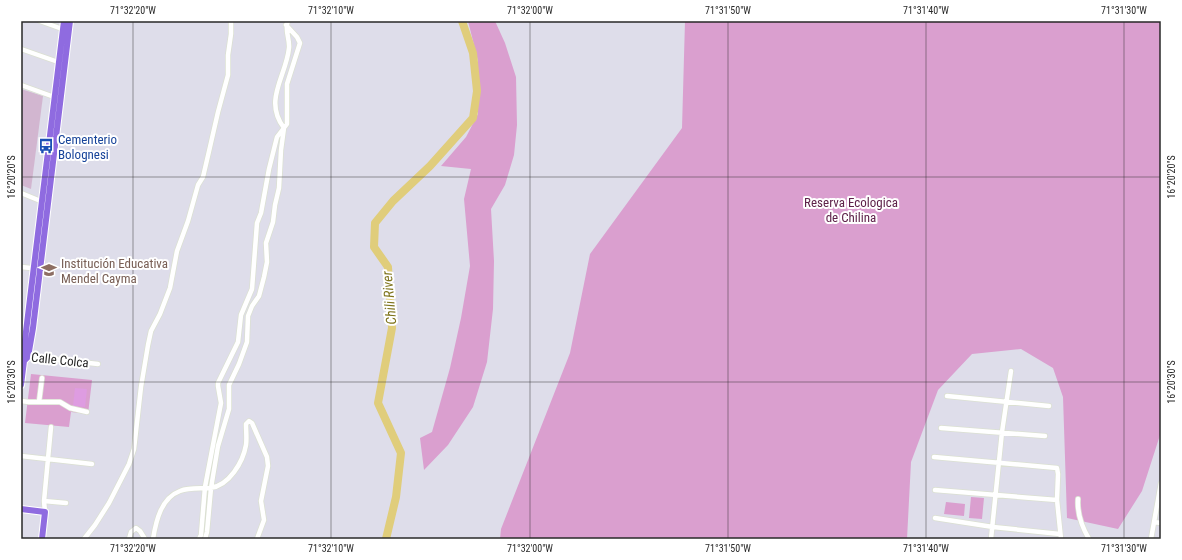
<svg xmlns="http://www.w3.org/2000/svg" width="1182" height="560" viewBox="0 0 1182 560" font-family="'Roboto Condensed',sans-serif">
  <rect width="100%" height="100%" fill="#deddea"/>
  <path fill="#da9fcf" d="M468 21H495L505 43 516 77 517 125 514 155 505 185 491 209 494 261 493 309 487 362 473 407 448 445 424 470 420 438 432 432 450 368 461 318 470 266 464 199 471 169 441 166 466 137 478 114V61Z
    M685 21H1161V432L1142 491 1118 529 1067 518 1063 397 1053 368 1021 349 972 354 938 390 911 462 907 539H500L501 529 570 353 590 254 682 128Z
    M31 374 92 380 88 414 71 412 69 427 25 423Z
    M971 497 984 498 982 519 969 518Z
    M946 502 965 504 964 516 944 514Z"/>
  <path fill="#d2b6d0" d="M21 89 43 96 31 189 21 185Z"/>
  <path fill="#de9ce1" d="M75 388 87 389 85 407 73 406Z"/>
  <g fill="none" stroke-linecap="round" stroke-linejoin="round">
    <path stroke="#e0cd7b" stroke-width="8" d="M386 539 396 497 401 453 378 403 392 328 388 267 374 247 375 223 393 201 430 166 473 118 477 91 473 53 462 21"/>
    <g stroke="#dbe0d2" stroke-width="6">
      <path id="minor" d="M40 21 65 30
        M21 49 61 63
        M21 85 57 98
        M21 193 43 202
        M21 267 41 269
        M26 356 98 364
        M947 396 1049 406
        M21 401 29 402H60L70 408 87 412
        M39 402 42 378
        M941 428 1045 436
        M21 456 92 464
        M934 457 1057 468 1058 474 1057 500 1061 539
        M935 490 1057 500
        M1078 499C1077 513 1082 527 1089 539
        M44 501 66 503
        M45 512 44 501 51 427
        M935 518 993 527 1060 534
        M1154 522 1161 523
        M84 539 95 525 109 503 129 464 134 449 141 387 148 345 151 331 160 314 170 288 177 251 188 221 198 185 203 177 210 147 218 112 228 75V55L231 34V21
        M129 539 131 532 136 528 140 531 145 539
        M153 539C156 521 161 498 180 491 190 487 201 489 210 488 229 486 243 462 246 445 247 439 246 431 246 424L249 421 252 423 267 457 268 466 261 501 264 520 257 539
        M199 539 201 535 205 487 221 403 218 386V383L238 342 241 315 252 289 257 223 261 213 269 169 277 137 287 124V84L300 43 297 37 286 25
        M205 539 207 532 211 488 218 446 229 409V385L239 364 247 342 248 316 252 306 259 296 264 277 267 262 266 243 273 222 275 205 279 188 281 150 284 128C263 100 286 77 289 48 290 39 284 29 288 21
        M991 539 1002 432 1011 371
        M1151 539 1161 483"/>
    </g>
    <g stroke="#fff" stroke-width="8">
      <path id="major" d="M24 361 28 357 33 328 70 21
        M21 385 24 361 23 356 64 21
        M21 509 45 512 42 539"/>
    </g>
    <use href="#minor" stroke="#fff" stroke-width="4.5"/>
    <use href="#major" stroke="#8f6be0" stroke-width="6"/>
  </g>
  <path fill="none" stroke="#292929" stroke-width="1" stroke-opacity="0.45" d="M133 21V539M331 21V539M530 21V539M728 21V539M926 21V539M1124 21V539M21 177H1161M21 382H1161"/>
  <defs>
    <g id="bus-bare" transform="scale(1.2)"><path d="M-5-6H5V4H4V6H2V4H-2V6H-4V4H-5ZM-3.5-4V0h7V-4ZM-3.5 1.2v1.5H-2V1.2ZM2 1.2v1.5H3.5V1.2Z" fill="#1a4fb4" stroke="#fff" stroke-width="2.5" paint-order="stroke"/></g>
    <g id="school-bare" transform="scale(1.2)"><path d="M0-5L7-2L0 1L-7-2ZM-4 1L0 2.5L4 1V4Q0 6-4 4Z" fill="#8d6e63" stroke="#fff" stroke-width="2.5" paint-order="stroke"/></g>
  </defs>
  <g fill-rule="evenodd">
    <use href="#bus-bare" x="46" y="146"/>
    <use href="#school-bare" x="49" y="270"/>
  </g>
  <g text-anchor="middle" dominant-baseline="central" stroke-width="4" stroke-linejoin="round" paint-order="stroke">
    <g font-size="13" fill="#164399" stroke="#fff" text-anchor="start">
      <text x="58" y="139">Cementerio<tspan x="58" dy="15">Bolognesi</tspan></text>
    </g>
    <g font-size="13" fill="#5e224a" stroke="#fff">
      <text x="851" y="202">Reserva Ecologica<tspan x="851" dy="15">de Chilina</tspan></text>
    </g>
    <g font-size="13" fill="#785e54" stroke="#fff" text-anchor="start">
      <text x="61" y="263">Institución Educativa<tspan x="61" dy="15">Mendel Cayma</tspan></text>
    </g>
    <g font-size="13" fill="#292929" stroke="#fff">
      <text transform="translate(60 360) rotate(6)">Calle Colca</text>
    </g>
    <g font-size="14" font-style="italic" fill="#7e731b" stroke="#fff">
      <text transform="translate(389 298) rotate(-95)">Chili River</text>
    </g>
  </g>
  <rect width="1182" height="560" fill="none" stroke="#ffffff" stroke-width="44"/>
  <rect x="22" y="22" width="1138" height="516" fill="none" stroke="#292929" stroke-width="1.5"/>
  <g font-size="10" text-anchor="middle" fill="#292929">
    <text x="133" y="14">71°32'20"W</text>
    <text x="331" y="14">71°32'10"W</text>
    <text x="530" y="14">71°32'00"W</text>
    <text x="728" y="14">71°31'50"W</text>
    <text x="926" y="14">71°31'40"W</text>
    <text x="1124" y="14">71°31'30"W</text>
    <text transform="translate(11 177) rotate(-90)" y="4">16°20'20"S</text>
    <text transform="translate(1171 177) rotate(-90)" y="4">16°20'20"S</text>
    <text transform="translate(11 382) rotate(-90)" y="4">16°20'30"S</text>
    <text transform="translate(1171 382) rotate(-90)" y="4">16°20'30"S</text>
    <text x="133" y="552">71°32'20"W</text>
    <text x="331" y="552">71°32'10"W</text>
    <text x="530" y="552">71°32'00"W</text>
    <text x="728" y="552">71°31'50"W</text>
    <text x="926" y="552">71°31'40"W</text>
    <text x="1124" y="552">71°31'30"W</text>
  </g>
</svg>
